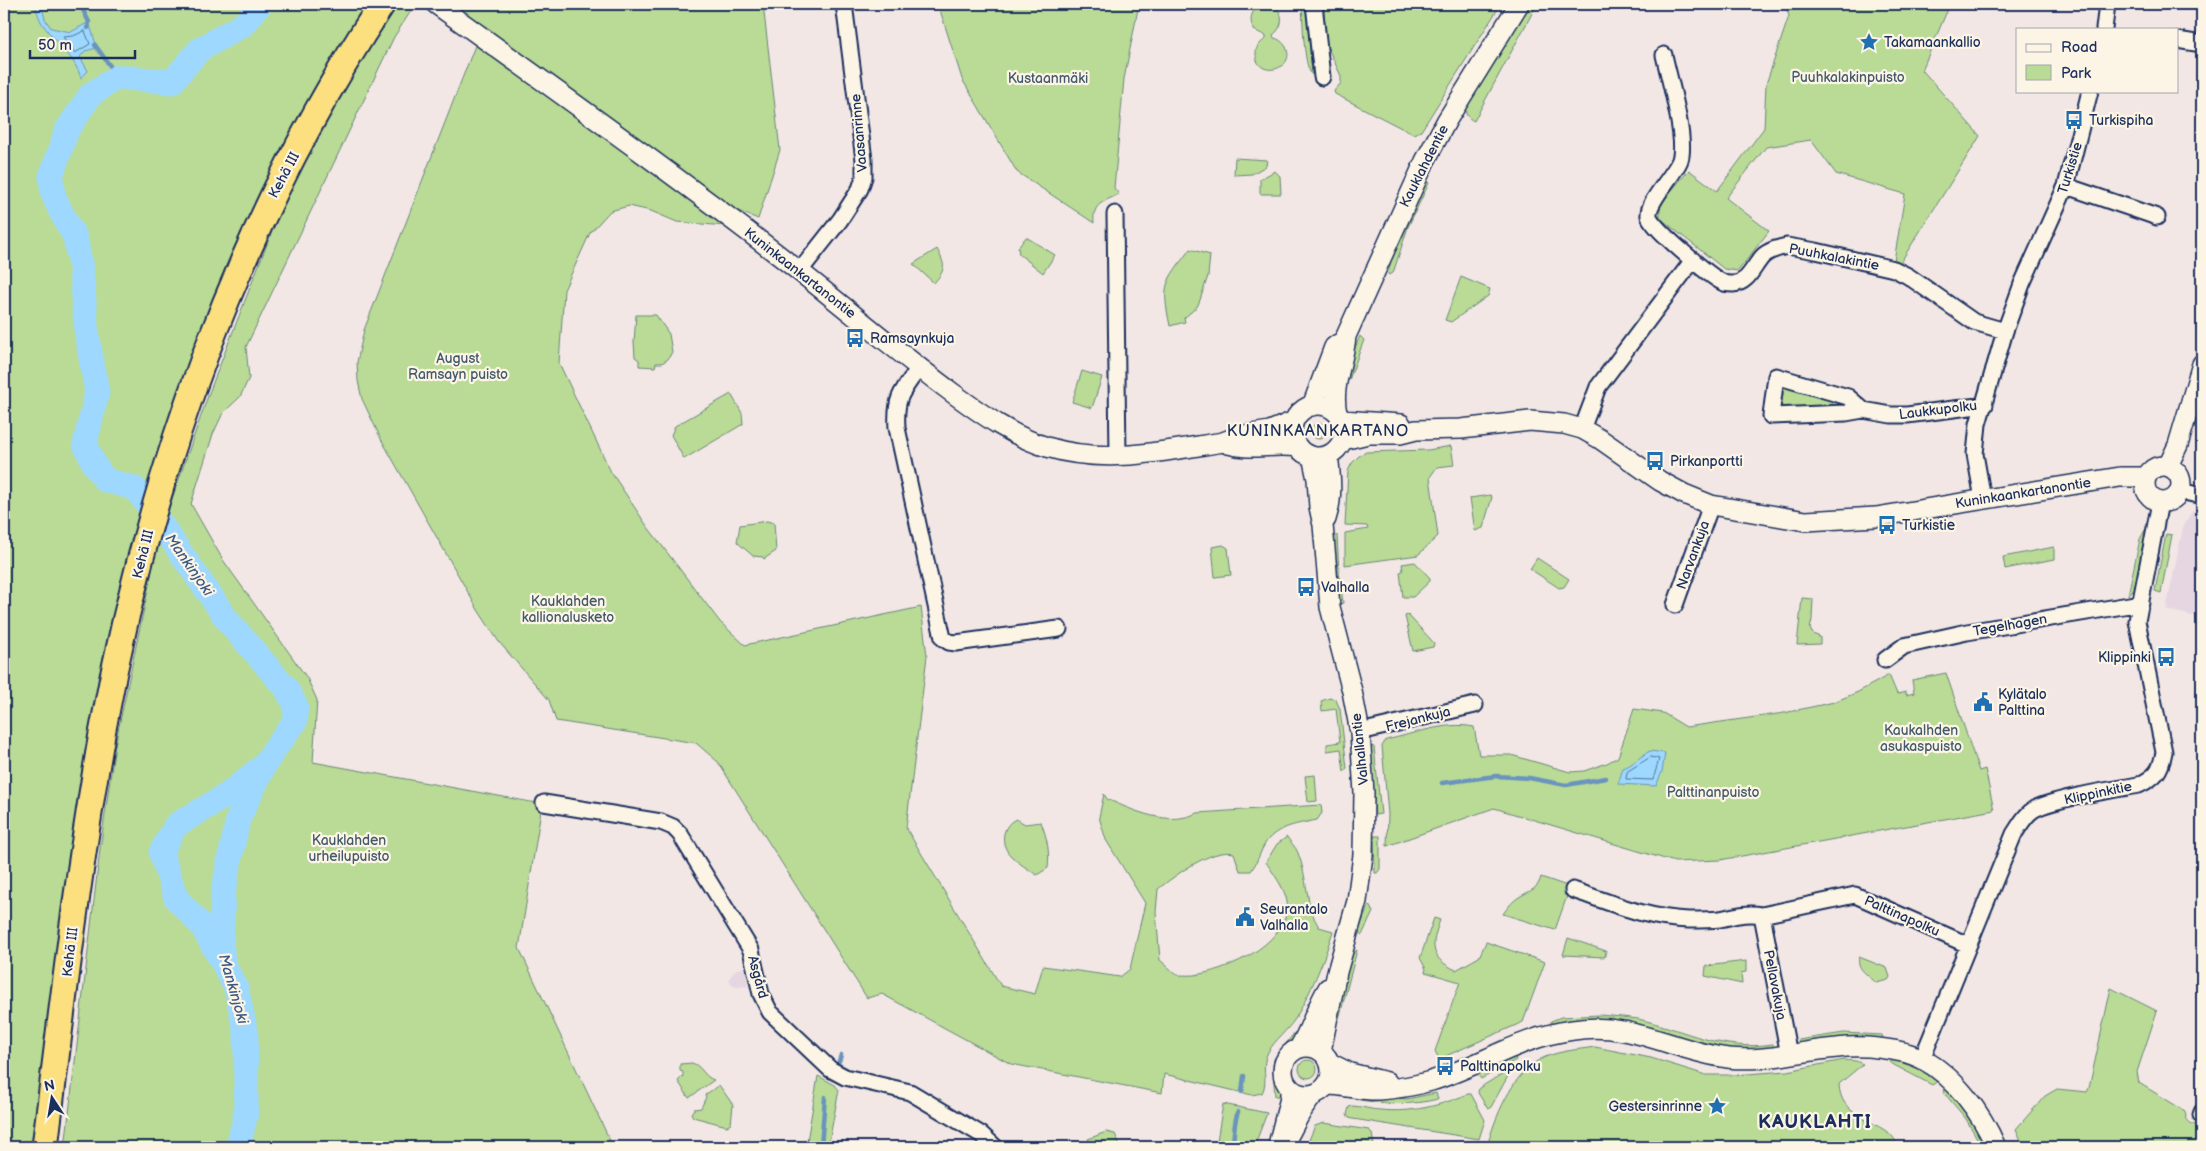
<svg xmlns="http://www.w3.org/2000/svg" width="2206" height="1151" viewBox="0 0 2206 1151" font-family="'Balsamiq Sans',sans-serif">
  <rect width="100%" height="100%" fill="#f2e7e4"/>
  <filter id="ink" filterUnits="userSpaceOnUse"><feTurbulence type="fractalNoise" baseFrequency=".02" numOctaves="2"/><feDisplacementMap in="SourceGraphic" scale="10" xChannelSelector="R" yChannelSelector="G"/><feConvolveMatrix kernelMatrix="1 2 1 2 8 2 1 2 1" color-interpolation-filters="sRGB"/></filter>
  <g filter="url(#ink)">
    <path fill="#e6d6e2" d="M2192 511 2202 516V618L2166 610 2183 527Z
      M745 968 748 986 736 987 732 985 729 979 733 973 737 969Z"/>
    <path fill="#b9db95" stroke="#6a857a" d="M4 4H367L326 70 285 149 218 295 59 938 32 1147H4Z
      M395 4H418L413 8 394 37 246 347 249 378 240 397 223 413 213 434 191 504 223 560 307 678 317 700 313 762 542 804 519 948 613 1147H65L100 849 115 745 160 533 209 393 283 203 341 96Z
      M452 4H763L780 150 758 219 733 209Z
      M938 4H1139L1124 79 1114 188 1119 194C1104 202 1092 203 1094 223L1017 172 962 79Z
      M1267 4C1284 7 1286 25 1273 35L1274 38C1279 39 1283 42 1286 47 1297 70 1256 80 1256 54 1255 47 1261 42 1266 39V36L1254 30C1247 17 1253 6 1267 4Z
      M1302 4H1306L1312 75C1303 65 1303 19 1302 4Z
      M1323 4H1501L1421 131 1413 134 1335 94 1334 91 1341 83V76L1327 46Z
      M1531 4 1536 6 1474 121C1466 117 1465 114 1466 106Z
      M1785 4H1950L1922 70 1980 136 1900 263 1894 261 1905 194 1836 174 1811 140 1766 147 1726 198 1769 231 1738 271 1724 269 1660 218V204L1689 170 1717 191 1764 128 1766 84 1789 16Z
      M476 43 726 226 677 222 651 211 629 206 610 211 590 233 564 290 559 363 611 472 647 526 720 622 745 645 921 607 927 656 906 828 1001 986 1035 994 1043 966 1120 977 1130 969 1145 903 1106 840 1099 817 1104 794 1107 799C1134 811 1169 827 1197 813L1321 805 1322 813 1317 820C1298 824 1278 826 1266 842 1260 851 1258 862 1251 871H1240L1234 853C1211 848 1176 875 1158 889L1156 912 1160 960 1177 975C1185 975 1193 976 1200 974 1231 968 1280 946 1287 911 1290 894 1274 875 1266 862L1277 844 1287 837C1290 842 1296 847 1298 853 1308 877 1305 906 1319 927L1333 931C1324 961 1311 992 1295 1019 1287 1031 1275 1040 1268 1052 1260 1066 1269 1081 1262 1093L1252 1095 1164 1074 1162 1093 1011 1064 882 994 867 998 718 762 696 743 556 721 549 700 499 642 478 610 381 439 362 399 358 381 357 362 364 330Z
      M1235 158 1267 160 1266 166 1252 174 1234 175Z
      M1275 171 1280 176 1281 194H1260V179Z
      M1427 182 1429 183 1408 227 1393 273 1389 275 1388 274 1395 240Z
      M1026 237 1055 255 1043 273 1019 254 1018 248Z
      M937 249C945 265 947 268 934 283L913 264Z
      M1190 249 1210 255 1208 276 1200 300 1197 307 1184 318 1185 322 1170 326C1161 283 1165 283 1190 249Z
      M1461 277 1490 289 1488 296 1451 322 1445 320Z
      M636 315H656L669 334 672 352 668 359 662 363H656L655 367 639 366V360L635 357 634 342Z
      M1360 336 1364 340 1349 380 1344 383 1345 371Z
      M1082 371 1102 377 1092 408 1072 402Z
      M1784 385 1845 400 1846 405 1843 407 1781 409Z
      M731 394 742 413 743 424 684 459 671 435 675 426Z
      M1311 431a8 8 0 1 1 16 0a8 8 0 1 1-16 0Z
      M1451 446 1454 465 1437 467 1430 477 1438 536 1418 555 1345 565V533L1368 529 1367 526 1345 525 1348 471 1352 463 1359 456 1366 452 1428 450Z
      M1490 495 1492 497 1483 528 1475 531 1470 498Z
      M767 521 774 523 776 551 764 559 763 557 753 556 737 542 740 525Z
      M2145 530H2148C2144 546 2142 585 2128 595L2140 539Z
      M2166 534 2172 535 2161 593 2155 591Z
      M1337 535 1339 572 1343 603 1337 605 1332 540Z
      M1223 545 1228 548 1231 575 1215 577 1212 547Z
      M2054 547V559L2005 569 2003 557Z
      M1537 558 1569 579 1564 587 1559 588 1530 569Z
      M1415 562 1430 578V581L1413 597H1403L1400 572 1403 571 1402 564Z
      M1802 598 1813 599 1812 620 1810 629 1813 634 1820 637V644L1797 645Z
      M1408 615 1434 643 1433 647 1413 651 1405 616Z
      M1946 673 1979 771 1985 769 1994 810 1720 860 1675 862 1494 808 1387 846 1388 814 1382 746 1386 740C1414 734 1445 721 1474 727L1479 755H1511L1570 772 1584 771 1607 763 1618 757 1634 709 1663 713 1686 727 1784 713 1834 702 1858 692 1889 675 1897 694 1906 692V695L1914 693 1912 680Z
      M1330 698 1336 700 1340 709 1347 768 1344 772 1341 749 1327 751V744L1340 742 1336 709 1322 711 1321 701Z
      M1370 746 1374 747 1381 814 1375 815Z
      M1315 775 1317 801 1308 802 1305 776Z
      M1016 819 1025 824 1041 822C1047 838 1050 851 1048 868L1037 875C1028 869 1018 863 1011 856 999 844 1002 825 1016 819Z
      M1374 836H1380V869L1377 873H1375Z
      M1541 877 1567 886 1564 895 1567 896 1555 930 1503 914C1508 907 1513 900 1521 896 1531 890 1538 889 1541 877Z
      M1369 905 1373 912 1362 935 1358 932Z
      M1434 918 1440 920C1431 945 1429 958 1456 970L1479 957 1486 942 1545 962 1523 1022 1439 1059 1435 1051 1460 982 1425 972 1426 969 1420 958Z
      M1568 938 1606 951 1605 957 1563 955Z
      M1357 950 1339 1019 1334 1022 1350 955Z
      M1859 957 1887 968 1890 977 1888 980 1876 983C1869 975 1856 970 1859 957Z
      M1746 961V972L1741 973 1742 984 1705 976 1706 966Z
      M2111 988 2157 1011 2137 1072 2139 1083 2185 1111C2187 1127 2193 1121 2202 1130V1147H2155L2150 1144 2145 1147H2024L2016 1129 2045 1096 2057 1089 2087 1092 2089 1088Z
      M1599 1015C1612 1016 1625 1017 1638 1019 1687 1030 1720 1052 1773 1044L1774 1048 1738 1051 1552 1025 1551 1021 1561 1017Z
      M1295 1032 1301 1035 1285 1050 1278 1062 1281 1096H1275L1273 1071 1274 1059Z
      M1844 1033 1882 1035 1884 1041 1799 1045 1798 1040Z
      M1595 1047 1651 1058 1706 1075H1734L1787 1071 1844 1060 1856 1061 1863 1064 1839 1084C1840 1116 1872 1119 1890 1134 1894 1137 1896 1143 1899 1147H1487C1494 1120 1512 1074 1539 1060 1555 1051 1576 1050 1595 1047Z
      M1515 1057 1516 1060 1481 1079 1478 1075 1490 1066Z
      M1889 1058 1917 1068 1938 1081 1932 1085 1894 1065 1890 1062Z
      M1299 1069a9 9 0 1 1 18 0a9 9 0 1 1-18 0Z
      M692 1063C702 1066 704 1077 714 1080L689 1098 678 1081 683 1076V1072L680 1071V1064Z
      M1507 1071 1509 1072 1508 1076 1491 1107 1488 1109 1478 1093 1479 1088Z
      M818 1076 835 1085 839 1090 828 1147H806Z
      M719 1085 733 1105 731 1124 727 1126 693 1117 691 1113 694 1109 701 1108 706 1097 705 1095Z
      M1945 1088 1966 1108 1988 1147H1982L1966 1119 1945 1094 1943 1091Z
      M1436 1093 1438 1099C1410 1106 1383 1104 1354 1099L1355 1095 1407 1099Z
      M1468 1094H1471L1485 1120 1479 1139 1353 1119 1349 1118 1347 1115 1349 1107 1352 1106C1362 1106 1371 1110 1380 1110 1412 1113 1439 1106 1468 1094Z
      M1223 1104 1267 1113 1254 1147H1216Z
      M1324 1123 1369 1130 1372 1133 1374 1147H1306L1315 1126Z
      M1106 1132 1115 1134 1120 1145 1114 1147H1091L1088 1139Z"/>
    <path fill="#9ed8fe" stroke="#6a94be" d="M35 4H41L45 19 51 28 71 32 89 22 97 48 85 51 80 57 88 71 81 78C74 55 57 45 44 26 39 20 37 11 35 4Z
      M1650 751 1665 753 1662 772 1656 786 1618 784 1623 768C1633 765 1640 756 1650 751Z"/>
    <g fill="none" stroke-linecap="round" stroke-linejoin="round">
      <path stroke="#4f739e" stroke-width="1" d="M85 31 90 44 75 53 63 37 73 36Z
        M1651 757 1659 759 1653 780 1626 779 1627 772Z"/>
      <path stroke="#6a94be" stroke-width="4.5" d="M80 4 89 22 88 28
        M95 45 118 77
        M1442 783 1496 776 1529 778 1566 785 1606 778
        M839 1061 841 1055
        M1242 1092 1244 1076
        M821 1147 825 1097
        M1232 1147C1235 1135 1233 1124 1238 1112"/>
      <path stroke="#9ed8fe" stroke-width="25" d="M221 960 202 926 176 898 161 852 176 825 227 795 258 770
        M238 1147 246 1113V1033L236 988 224 965 221 945 223 893 238 819 265 764 276 747 295 722 296 706 286 688 228 621 142 497 134 488 105 480 94 464 85 444 97 392 87 335 81 268 75 237 61 212 53 194 51 176 67 130 91 94 118 77 172 82 199 50 244 24 260 4"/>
      <g stroke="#1b2f5e" stroke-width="19">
        <path id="minor" d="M1314 4 1322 77
          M2104 29 2107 4
          M2177 40 2202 44
          M1664 55C1669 78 1687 139 1680 160 1674 176 1647 201 1649 216 1650 226 1711 277 1722 282 1725 284 1730 284 1733 284 1749 283 1753 266 1763 256 1769 250 1779 248 1787 246L1816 251 1894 269 1908 276 1974 322 2005 331
          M2066 186 2157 217
          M1115 214 1118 456
          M799 272 840 220 860 189 864 177V160L844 4
          M919 368C901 392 895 398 897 428L943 638 949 642 956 643 1059 629
          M1863 410 1846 413 1771 416 1776 376 1848 397 1863 410 1891 415H1907L1985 405
          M1582 429 1598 387 1693 260
          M2180 491 2202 496
          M1983 499 1975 454 1978 424 2005 331 2022 284 2066 186 2090 91
          M1675 605 1711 505
          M1885 660 1904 646 1967 632 2141 603
          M1360 732 1475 705
          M544 803 661 822 673 827 680 834 751 950 761 994 770 1012 830 1069 845 1077 910 1092 982 1135 995 1147
          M1573 890C1611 903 1648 919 1689 920 1699 920 1710 920 1720 919 1734 916 1747 912 1762 915L1855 895 1968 945
          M1762 915 1789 1055
          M1922 1059 2014 834C2020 825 2024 816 2033 810 2049 799 2117 789 2139 785 2156 777 2161 770 2164 752L2137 621 2160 502
          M2201 1115 2202 1112"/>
      </g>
      <g stroke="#1b2f5e" stroke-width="22">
        <path id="tertiary" d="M436 4C558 92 681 179 799 271 851 312 901 355 954 394 983 415 1012 436 1047 447 1105 465 1165 451 1223 442L1239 436 1270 431 1294 421
          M1292 431a26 26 0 1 1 52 0a26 26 0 1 1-52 0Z
          M1312 406 1334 347 1338 344
          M1337 413C1331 386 1344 363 1346 336L1425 161 1447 120 1519 4
          M1342 420 1401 424
          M1343 440 1368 434H1400L1416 430 1461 429 1530 421 1564 424 1582 429 1600 439 1660 481 1684 494 1711 505 1806 521 1876 517 2120 477H2145
          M1228 444C1251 451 1274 443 1298 447
          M1312 456 1317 479 1319 507 1323 525 1330 607 1352 691 1360 732 1364 793 1363 855 1357 901 1337 972 1321 1051
          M2145 484a18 18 0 1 1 36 0a18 18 0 1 1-36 0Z
          M2168 466 2178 445 2202 364
          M1326 519C1333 498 1331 477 1328 455
          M1283 1071a24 24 0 1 1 48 0a24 24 0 1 1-48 0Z
          M1299 1048C1311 1029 1316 1007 1328 988
          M1330 1063 1350 1073 1387 1082
          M1327 1085C1345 1085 1362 1091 1379 1090 1394 1089 1417 1085 1431 1081 1481 1066 1519 1037 1573 1030 1633 1021 1672 1051 1728 1058 1765 1062 1800 1051 1837 1048 1859 1045 1902 1048 1922 1059 1955 1076 1982 1114 1996 1147
          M1279 1141 1290 1098V1088
          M1282 1147C1293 1130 1300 1108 1315 1094"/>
      </g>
      <g stroke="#1b2f5e" stroke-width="29">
        <path id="trunk" d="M45 1147C62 1009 78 871 102 734 148 478 238 222 382 4"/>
      </g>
      <use href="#minor" stroke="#fcf5e5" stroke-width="15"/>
      <use href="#tertiary" stroke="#fcf5e5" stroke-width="19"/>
      <use href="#trunk" stroke="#fce080" stroke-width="25"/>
    </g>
  </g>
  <defs>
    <g id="sight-bare" transform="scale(1.5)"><path d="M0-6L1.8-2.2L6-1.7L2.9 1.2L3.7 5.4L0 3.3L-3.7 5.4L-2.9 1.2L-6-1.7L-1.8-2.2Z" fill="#1f6fb2" stroke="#fcf5e5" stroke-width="2.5" paint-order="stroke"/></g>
    <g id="bus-bare" transform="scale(1.5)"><path d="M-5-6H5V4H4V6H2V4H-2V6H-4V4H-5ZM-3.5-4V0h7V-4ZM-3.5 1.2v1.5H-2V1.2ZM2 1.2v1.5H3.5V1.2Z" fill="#1f6fb2" stroke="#fcf5e5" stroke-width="2.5" paint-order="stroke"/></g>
    <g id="civic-bare" transform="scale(1.5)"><path d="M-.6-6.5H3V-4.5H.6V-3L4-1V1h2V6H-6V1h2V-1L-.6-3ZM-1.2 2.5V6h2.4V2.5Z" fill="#1f6fb2" stroke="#fcf5e5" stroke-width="2.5" paint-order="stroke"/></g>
  </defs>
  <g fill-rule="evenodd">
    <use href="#sight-bare" x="1869" y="42"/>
    <use href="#bus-bare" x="2074" y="120"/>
    <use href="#bus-bare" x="855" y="338"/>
    <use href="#bus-bare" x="1655" y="461"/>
    <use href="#bus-bare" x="1887" y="525"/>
    <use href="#bus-bare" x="1306" y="587"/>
    <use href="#bus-bare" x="2166" y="657"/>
    <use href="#civic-bare" x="1983" y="702"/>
    <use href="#civic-bare" x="1245" y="917"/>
    <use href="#bus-bare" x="1445" y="1066"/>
    <use href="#sight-bare" x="1717" y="1106"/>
  </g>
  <g text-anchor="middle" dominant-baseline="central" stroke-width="4.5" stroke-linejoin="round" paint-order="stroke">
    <g font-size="14" fill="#1b2f5e" stroke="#fcf5e5" text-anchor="start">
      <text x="1884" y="42">Takamaankallio</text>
      <text x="2089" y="120">Turkispiha</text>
      <text x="870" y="338">Ramsaynkuja</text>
      <text x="1670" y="461">Pirkanportti</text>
      <text x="1902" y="525">Turkistie</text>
      <text x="1321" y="587">Valhalla</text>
      <text x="2151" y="657" text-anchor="end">Klippinki</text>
      <text x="1998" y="694">Kylätalo<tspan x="1998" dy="16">Palttina</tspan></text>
      <text x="1260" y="909">Seurantalo<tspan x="1260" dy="16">Valhalla</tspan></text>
      <text x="1460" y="1066">Palttinapolku</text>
      <text x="1702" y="1106" text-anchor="end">Gestersinrinne</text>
    </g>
    <g font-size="14" fill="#425a6c" stroke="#fcf5e5">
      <text x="1848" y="77">Puuhkalakinpuisto</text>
      <text x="1048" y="78">Kustaanmäki</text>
      <text x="458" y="358">August<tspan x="458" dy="16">Ramsayn puisto</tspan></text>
      <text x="568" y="601">Kauklahden<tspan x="568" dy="16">kallionalusketo</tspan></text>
      <text x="1921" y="730">Kaukalhden<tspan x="1921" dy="16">asukaspuisto</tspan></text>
      <text x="1713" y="792">Palttinanpuisto</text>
      <text x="349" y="840">Kauklahden<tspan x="349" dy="16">urheilupuisto</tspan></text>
    </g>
    <g font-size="14" fill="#1b2f5e" stroke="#fcf5e5">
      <text transform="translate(859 133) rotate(-95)">Vaasanrinne</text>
      <text transform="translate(1424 166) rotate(-63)">Kauklahdentie</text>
      <text transform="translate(2070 168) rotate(-73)">Turkistie</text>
      <text transform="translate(284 175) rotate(-62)">Kehä III</text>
      <text transform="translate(1834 257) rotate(11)">Puuhkalakintie</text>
      <text transform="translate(800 273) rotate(38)">Kuninkaankartanontie</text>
      <text transform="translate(1938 410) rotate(-7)">Laukkupolku</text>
      <text transform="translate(2023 493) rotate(-9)">Kuninkaankartanontie</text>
      <text transform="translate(143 554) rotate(-76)">Kehä III</text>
      <text transform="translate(1693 555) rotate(-70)">Narvankuja</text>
      <text transform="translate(2010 625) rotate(-10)">Tegelhagen</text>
      <text transform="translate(1418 719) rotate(-14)">Frejankuja</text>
      <text transform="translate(1360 749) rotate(-96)">Valhallantie</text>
      <text transform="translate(2098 793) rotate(-12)">Klippinkitie</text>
      <text transform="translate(1902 916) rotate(24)">Palttinapolku</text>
      <text transform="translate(70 952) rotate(-83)">Kehä III</text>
      <text transform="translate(758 977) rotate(75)">Asgård</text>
      <text transform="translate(1775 985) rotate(79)">Pellavakuja</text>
    </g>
    <g font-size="15" font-style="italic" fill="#3c5986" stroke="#fcf5e5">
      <text transform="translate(189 565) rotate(55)">Mankinjoki</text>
      <text transform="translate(233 989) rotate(74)">Mankinjoki</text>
    </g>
    <g font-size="16" letter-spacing="1" fill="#1b2f5e" stroke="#fcf5e5">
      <text x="1318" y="431">KUNINKAANKARTANO</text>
    </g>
    <g font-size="19" font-weight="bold" letter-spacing="1" fill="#1b2f5e" stroke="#fcf5e5">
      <text x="1815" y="1122">KAUKLAHTI</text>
    </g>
  </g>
  <rect width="2206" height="1151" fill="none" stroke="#fcf5e5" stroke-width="20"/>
  <rect x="10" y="10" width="2186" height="1131" fill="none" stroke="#1b2f5e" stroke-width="2" filter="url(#ink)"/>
  <rect x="2016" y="28" width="162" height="65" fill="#fcf5e5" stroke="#a2a6af"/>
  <rect x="2026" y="44" width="25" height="8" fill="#fcf5e5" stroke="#a2a6af"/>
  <text x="2061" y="52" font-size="15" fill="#1b2f5e">Road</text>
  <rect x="2026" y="65" width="25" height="15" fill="#b9db95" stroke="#a2a6af"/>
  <text x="2061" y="78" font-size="15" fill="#1b2f5e">Park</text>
  <g transform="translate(52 1098) rotate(348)" stroke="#fcf5e5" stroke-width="4" paint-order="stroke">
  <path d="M0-4L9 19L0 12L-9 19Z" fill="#1b2f5e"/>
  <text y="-8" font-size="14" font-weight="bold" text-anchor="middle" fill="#1b2f5e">N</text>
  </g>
  <path d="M30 50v8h105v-8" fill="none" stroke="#1b2f5e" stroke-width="2.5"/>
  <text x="38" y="50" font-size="15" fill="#1b2f5e" stroke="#fcf5e5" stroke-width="4" paint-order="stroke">50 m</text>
</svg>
